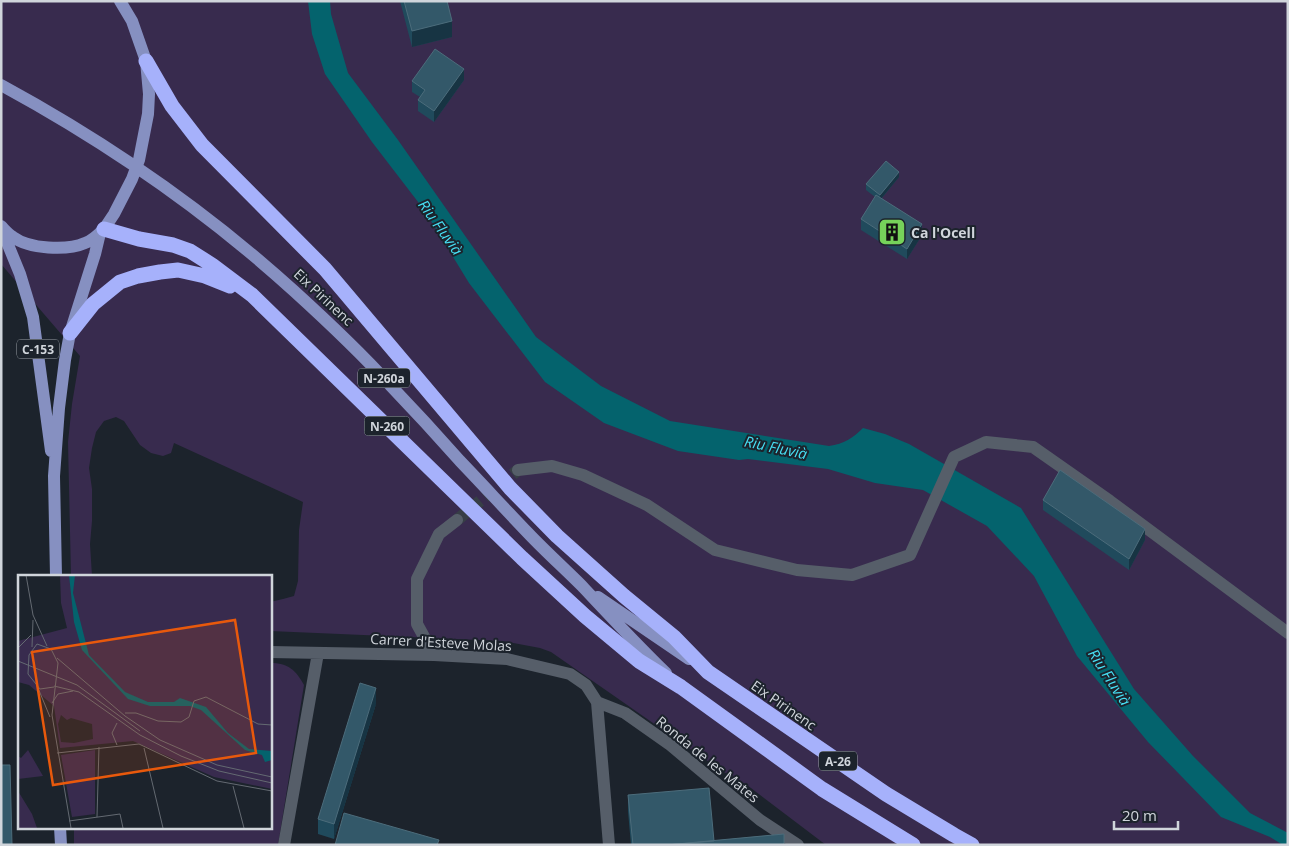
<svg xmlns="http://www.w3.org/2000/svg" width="1289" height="846" viewBox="0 0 1289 846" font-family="'Open Sans',sans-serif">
  <rect width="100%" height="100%" fill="#1c232c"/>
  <path fill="#382b4e" d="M1 1H1288V845H826L747 785 722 771 551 652 540 648 503 641 270 631V602L283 599 294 596 298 581 299 530 303 502 174 443 171 453 163 456 151 453 140 445 124 421 116 417 104 421 96 432 92 448 89 468 92 489V521L90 544 92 576H71L68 442 72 404 80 356 1 264Z
    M270 663C288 663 296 670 304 685L278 845H74V827H270Z"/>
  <path fill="#04636d" d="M308 1H330L331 14 348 73 398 140 536 337 601 386 670 421 829 446C844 444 853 438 863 428L885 434 909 444 1021 508 1134 689 1193 756 1250 813 1288 833V845H1283L1270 837 1221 817 1148 742 1077 656 1034 576 987 526 923 490 875 483 828 469 748 459 739 460 678 451 604 423 545 382 469 283 425 211 372 142 325 74 312 34Z"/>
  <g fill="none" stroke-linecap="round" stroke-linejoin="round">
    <path stroke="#373e46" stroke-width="12" stroke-dasharray="12 6" stroke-linecap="butt" d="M457 520 518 470"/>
    <path stroke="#565e69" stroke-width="12" d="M518 470 552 466 583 475 647 505 715 550 797 570 852 575 910 555 954 457 986 442 1033 447 1110 501 1288 633
      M270 652 434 655 507 659 570 674 586 685 597 702 609 845
      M434 655 417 624V579L439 534 457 520
      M597 702 625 713 669 744 760 820 798 845
      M284 845 318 653"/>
    <path stroke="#8690c1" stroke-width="12" d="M1 85C106 142 206 211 294 291 327 321 360 352 390 385 414 410 437 435 460 461 483 485 505 509 528 533 545 551 564 568 582 586 610 616 637 645 666 673
      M1 226C5 230 8 234 13 237 29 249 67 251 85 243 92 241 99 234 104 229L114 214 132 179 139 160 148 114 149 94 146 61 132 21 120 1
      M2 230 20 274 33 317 51 451
      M56 576 54 476 59 408 65 360 70 333 95 254 100 233
      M598 597 689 659
      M60 827 61 845"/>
    <path stroke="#a6b1fb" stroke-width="15" d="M146 61 172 106 202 145 325 269 510 488 557 536 624 596 674 637 708 672 886 794 954 835 972 845
      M104 229 139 239 173 245 190 251 212 265 252 295 522 558 585 616 639 661 681 687 822 789 913 845
      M70 333 93 304 120 282 138 276 160 272 178 270 205 276 230 286"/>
  </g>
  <path fill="#204a5c" d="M400 1H447L452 37 412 47Z
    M464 80 434 122 418 111V100L420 97 412 92V81Z
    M899 177 882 198 922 235 907 259 861 230V219L875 197 866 190V184Z
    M1043 500 1145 540 1129 570 1043 510Z
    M376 704 334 839 318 834V819Z
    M628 795 714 841 784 845H631L628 811Z"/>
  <path fill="#173443" d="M452 21V37L412 47V31Z
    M464 69V80L434 122V111Z
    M899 172V177L880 200V195Z
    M922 224V235L907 259V249Z
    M1145 529V540L1129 570V559Z
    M376 688V704L334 839V824Z"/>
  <path fill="#335869" stroke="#4c6c7b" d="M404 1H447L452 21 412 31Z
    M435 49 464 69 434 111 418 100 425 90 412 81Z
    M886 161 899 172 880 195 866 184Z
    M876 195 922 224 907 249 861 219Z
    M1060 470 1145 529 1129 559 1043 500Z
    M360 683 376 688 334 824 318 819Z
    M1 765H10L12 845H1Z
    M709 788 714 841 666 845H633L628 795Z
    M344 813 439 840 437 845H335Z
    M784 834V845H666Z"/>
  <defs>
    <g id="building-square" transform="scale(1.4375)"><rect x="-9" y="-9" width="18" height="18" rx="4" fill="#76d25a" stroke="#1c232c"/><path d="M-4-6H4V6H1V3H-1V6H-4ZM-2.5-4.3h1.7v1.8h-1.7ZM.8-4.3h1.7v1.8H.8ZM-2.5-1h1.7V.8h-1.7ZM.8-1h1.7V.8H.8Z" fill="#111"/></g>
  </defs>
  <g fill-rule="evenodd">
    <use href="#building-square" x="892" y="232"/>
  </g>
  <g text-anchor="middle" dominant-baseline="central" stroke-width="4" stroke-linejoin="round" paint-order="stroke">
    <g fill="#1c232c" stroke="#9aa0a6" stroke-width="1">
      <rect x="17" y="339.5" width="42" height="19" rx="4"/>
      <rect x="358" y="368.5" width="52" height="19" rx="4"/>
      <rect x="364.5" y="416.5" width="45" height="19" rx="4"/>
      <rect x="819" y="751.5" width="38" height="19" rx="4"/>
    </g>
    <g font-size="12" font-weight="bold" fill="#d0d5db">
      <text x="38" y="349">C-153</text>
      <text x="384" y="378">N-260a</text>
      <text x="387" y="426">N-260</text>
      <text x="838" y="761">A-26</text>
    </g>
    <g font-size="14" font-weight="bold" fill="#d0d5db" stroke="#1c232c" text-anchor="start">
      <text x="911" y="232">Ca l'Ocell</text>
    </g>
    <g font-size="14" fill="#d0d5db" stroke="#1c232c">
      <text transform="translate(324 297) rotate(43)">Eix Pirinenc</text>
      <text transform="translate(441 642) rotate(3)">Carrer d'Esteve Molas</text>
      <text transform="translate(784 705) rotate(35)">Eix Pirinenc</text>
      <text transform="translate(708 759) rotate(39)">Ronda de les Mates</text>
    </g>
    <g font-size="15" font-style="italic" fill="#47dff3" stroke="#1c232c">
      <text transform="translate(441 227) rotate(54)">Riu Fluvià</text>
      <text transform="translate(776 447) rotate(12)">Riu Fluvià</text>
      <text transform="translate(1110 677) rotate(57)">Riu Fluvià</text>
    </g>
  </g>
  <g transform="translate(18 575)">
    <rect width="254" height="254" fill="#1c232c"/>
    <path d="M42 0H254V214L196 202 115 166 42 173 36 131 11 110 0 107V66L49 53 43 28ZM43 140 49 145 53 143 74 149 75 164 56 168 43 167 40 149ZM10 175 25 201 0 204V181L3 183ZM77 175V239L54 242 43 180ZM0 216 14 239 19 253H0Z" fill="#382b4e" fill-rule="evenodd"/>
    <path d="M51 0H57L55 18 71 80 107 117 130 127H156L162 123 188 132 210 158 231 174 254 176V185L247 187 244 180 227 175 183 135 172 131H132L110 124 64 75 56 47Z" fill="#04636d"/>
    <path fill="none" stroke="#646a72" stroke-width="1" d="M8 0 15 40 29 71M14 72 15 45M0 73 13 60M39 83 107 141 142 165 199 190 254 202M0 86 59 110 122 156M36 111 61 117 122 160 163 181 201 196 254 208M36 112 22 114 10 99 11 80 19 69 33 74 40 88 34 140 53 253M20 113 32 142M34 128 40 119 55 116M107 138H118L140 146 163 147 171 142 176 126 188 122 240 149 254 150M99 170 94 158 99 148M126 173 145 253M39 178 121 169 199 206 254 216M215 211 226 253M79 242 81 172M51 246 102 239 105 253"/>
    <path fill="#e8590c" fill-opacity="0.15" stroke="#e8590c" stroke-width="2.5" d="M217 45 238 178 35 210 14 77Z"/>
    <rect width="254" height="254" fill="none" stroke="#d0d5db" stroke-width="2.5"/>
  </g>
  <rect width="1289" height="846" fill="none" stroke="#d0d5db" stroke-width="5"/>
  <path d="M1114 821v8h64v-8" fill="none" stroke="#d0d5db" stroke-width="2.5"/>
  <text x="1122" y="821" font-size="15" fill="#d0d5db" stroke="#1c232c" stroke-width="4" paint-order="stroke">20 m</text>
</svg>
